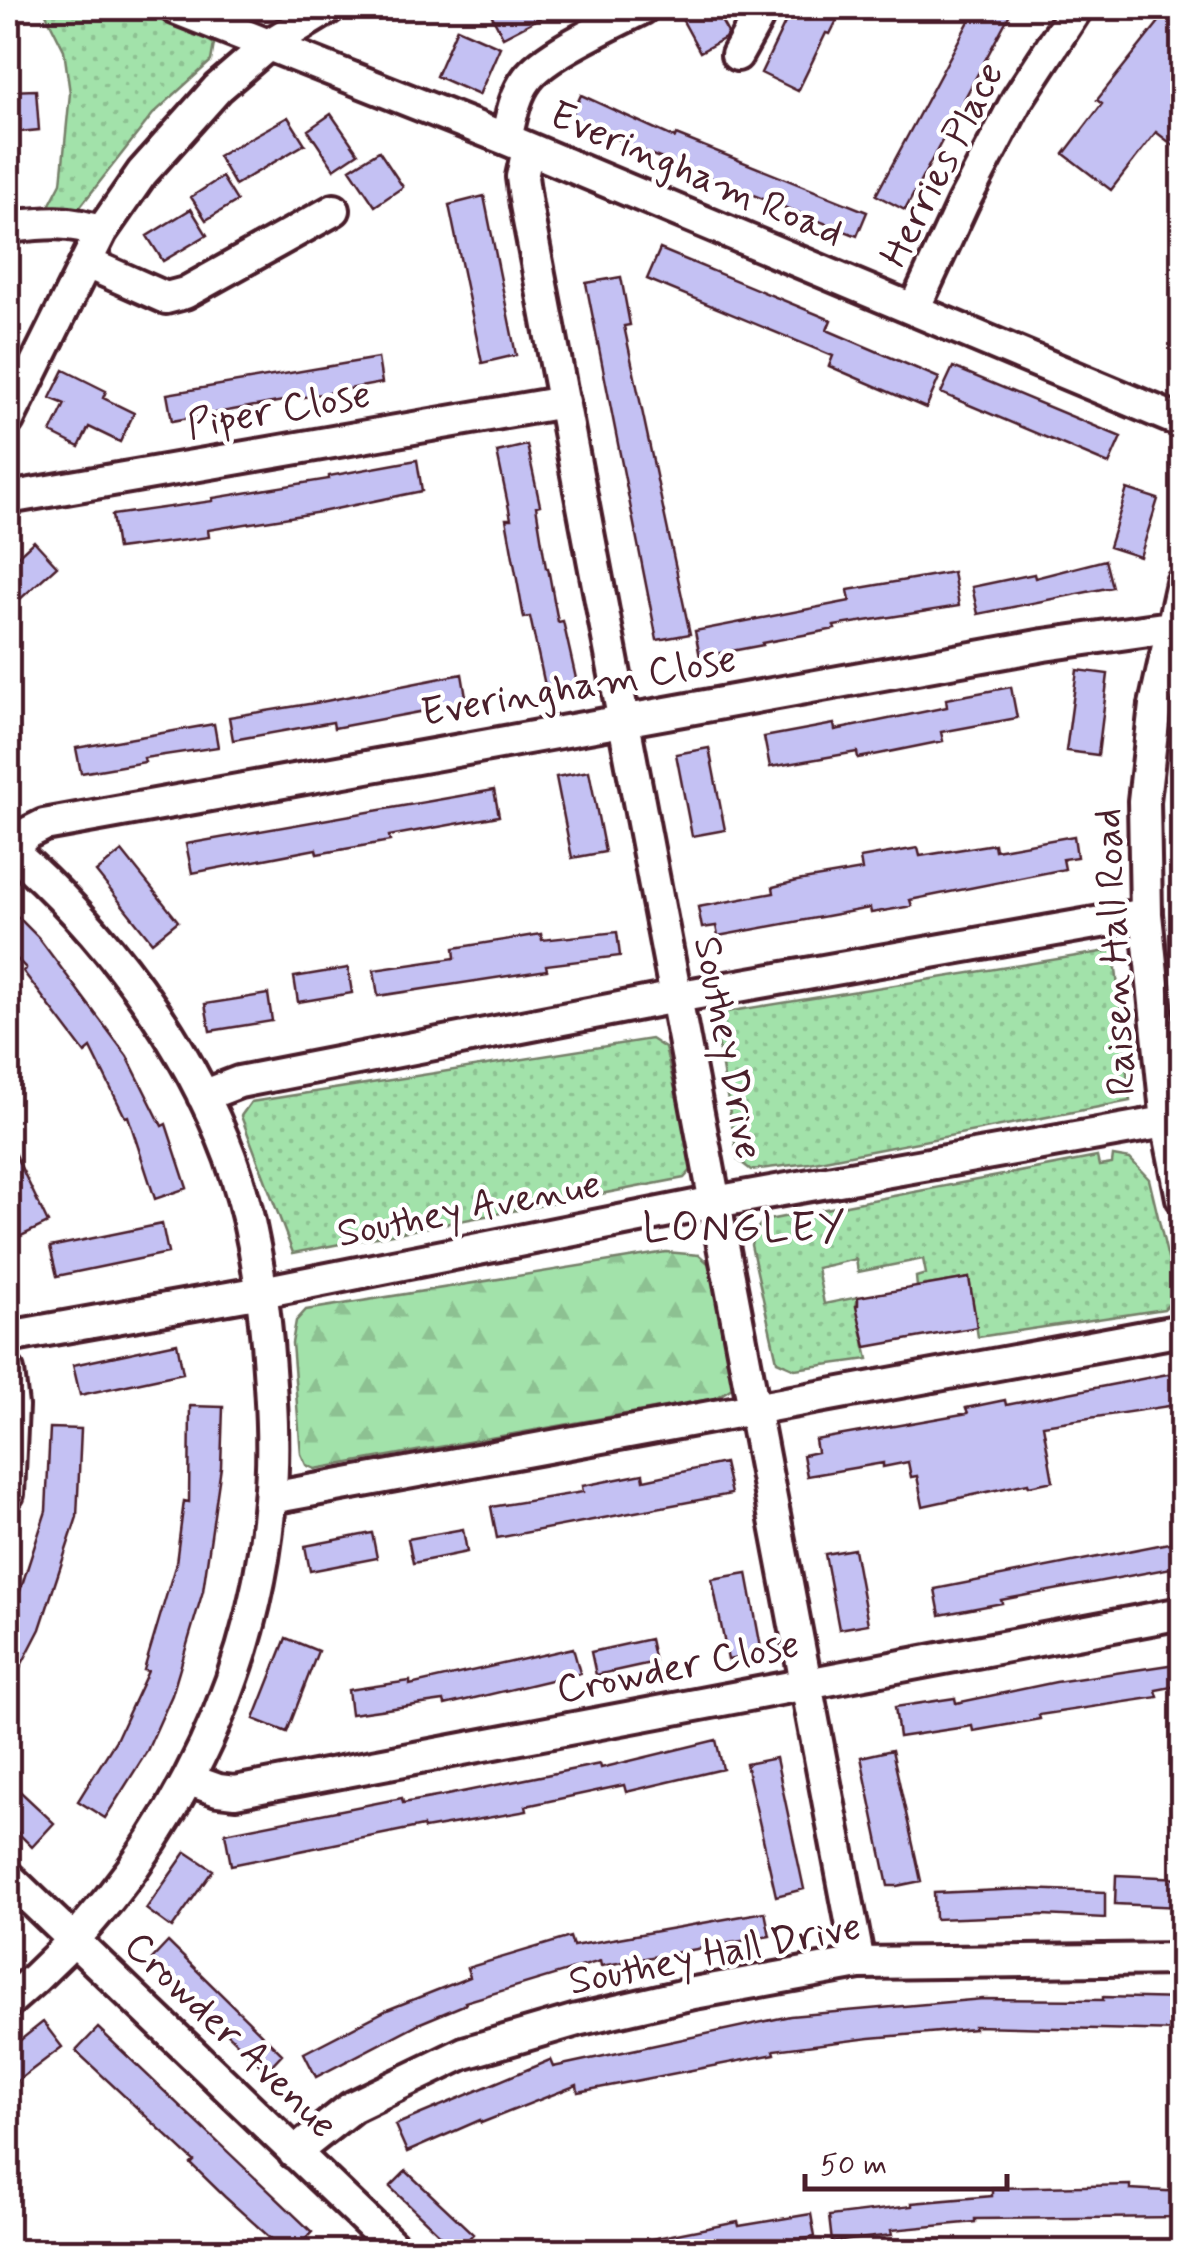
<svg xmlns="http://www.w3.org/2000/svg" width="1190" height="2259" viewBox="0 0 1190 2259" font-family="Mynerve,sans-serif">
  <defs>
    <pattern id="grass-dots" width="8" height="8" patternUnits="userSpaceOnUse" patternTransform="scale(2.5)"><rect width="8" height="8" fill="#a2e2aa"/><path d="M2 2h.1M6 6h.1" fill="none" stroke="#8dc192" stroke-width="1.8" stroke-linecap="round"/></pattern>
    <pattern id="forest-firs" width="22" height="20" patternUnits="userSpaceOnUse" patternTransform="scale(2.5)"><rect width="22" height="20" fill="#a2e2aa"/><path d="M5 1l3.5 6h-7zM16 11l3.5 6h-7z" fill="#8dc192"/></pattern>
  </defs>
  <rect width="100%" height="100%" fill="#fff"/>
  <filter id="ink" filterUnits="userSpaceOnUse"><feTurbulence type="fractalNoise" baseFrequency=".01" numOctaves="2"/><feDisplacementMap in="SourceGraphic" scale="20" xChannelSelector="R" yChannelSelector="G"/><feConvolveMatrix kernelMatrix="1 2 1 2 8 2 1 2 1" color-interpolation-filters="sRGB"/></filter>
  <g filter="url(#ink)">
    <path fill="url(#grass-dots)" stroke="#76806a" stroke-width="2.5" d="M43 8C111 8 156 1 214 44L211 61 153 114 80 207 47 210 61 183 70 93 64 50Z
      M1114 950 1130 1101 809 1163 751 1170 738 1160 713 1014Z
      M651 1039 665 1048 694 1167 684 1178 293 1253 241 1116 251 1102Z
      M1113 1156 1130 1159 1149 1179 1175 1288 1173 1300 1164 1309 978 1337 969 1278 917 1287 916 1277 926 1274 923 1259 858 1272 856 1259 817 1268 824 1304 858 1297 856 1307 868 1359 795 1369 777 1361 751 1245 754 1233 763 1221 1097 1157 1099 1166 1112 1164Z"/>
    <path fill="url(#forest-firs)" stroke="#76806a" stroke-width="2.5" d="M666 1252 699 1255 717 1271 735 1363 732 1388 716 1398 315 1469 306 1465 301 1454 292 1343 296 1321 306 1310Z"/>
    <path fill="#c4c1f3" stroke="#4a1f2b" stroke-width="2.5" d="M488 8H559L503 37Z
      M676 8H714L728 33 725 38 700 52Z
      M792 8H843L830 34 826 33 798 91 761 73Z
      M976 8H1013L905 210 876 195Z
      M1170 8H1182V152L1156 132 1111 190 1064 154 1102 104 1097 100Z
      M457 28 500 47 479 95 436 76Z
      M36 90 39 130 8 133V91Z
      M581 95 675 138 676 135 867 212 857 236 652 155 571 117Z
      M331 114 358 153 334 169 308 130Z
      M288 117 305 144 235 185 218 156Z
      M379 151 403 187 375 206 350 169Z
      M222 177 237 201 206 220 191 197Z
      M484 196 516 355 482 363 449 205Z
      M191 209 207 235 163 261 147 236Z
      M660 249 831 320 827 330 939 378 926 408 829 366 833 356 647 279Z
      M621 277 630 325 624 326 690 634 657 640 586 283Z
      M378 358 382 383 172 421 167 394Z
      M953 367 1121 437 1109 464 941 393Z
      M64 370 106 391 103 398 134 413 120 442 89 427 79 447 51 433 65 404 50 398Z
      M527 445 540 505 536 506 546 568H548L558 622 563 621 577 683 546 690 530 617 524 618 506 519H511L497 452Z
      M417 460 422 491 321 512 208 530 209 537 117 549 112 515 213 501V498L329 479V476Z
      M1127 489 1158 499 1140 557 1109 547Z
      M34 541 57 566 8 610V565Z
      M1105 560 1112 587 978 614 972 587 1034 574 1035 578Z
      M953 572 959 606 834 626 835 629 762 643 763 645 700 657 695 631 850 601 848 590Z
      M1077 670 1108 674 1098 755 1066 751Z
      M462 674 467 703 334 728 333 722 233 740 229 717 321 702Z
      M1011 687 1017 718 941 732 943 741 879 754 858 758 857 752 770 767 764 737 834 724 835 730 947 707 946 699Z
      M214 724 218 747 144 758 145 762 81 773 76 748Z
      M709 748 725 830 692 836 676 754Z
      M589 771 605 852 572 858 556 777Z
      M494 790 499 816 389 836 390 841 317 854 316 849 192 873 186 844Z
      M1074 836 1077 857 1063 859 1065 869 910 900 912 906 871 913 870 908 718 936 716 926 702 928 698 907 774 893 773 887 797 881 862 870 860 858 918 848 920 856 994 844 995 850Z
      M122 851 178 921 152 942 96 872Z
      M8 907 38 937 127 1056 162 1126 166 1124 187 1188 155 1199 128 1116 125 1117 91 1048 85 1053 23 971 26 968 8 950Z
      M617 932 620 956 546 965 547 970 378 996 374 970 455 958 454 948 541 934 542 940Z
      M348 968 352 993 298 1002 294 977Z
      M268 994 272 1021 210 1031 205 1004Z
      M8 1140 48 1223 17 1238 8 1218Z
      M162 1224 168 1253 57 1276 50 1247Z
      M969 1278 977 1327 866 1347 856 1306 858 1305V1297Z
      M177 1343 183 1373 80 1395 73 1365Z
      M1173 1373 1175 1383 1182 1381V1404L1043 1425 1053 1481 1029 1486 1028 1483 923 1506 917 1476 911 1477 908 1462 883 1467V1463L807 1476 803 1455 817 1452 815 1440 968 1413 966 1408 1005 1400 1006 1405Z
      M190 1406 223 1407 221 1467 203 1591 172 1695 146 1753 105 1818 78 1801 116 1740 148 1671 144 1670 176 1563 184 1501 189 1502Z
      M50 1428 81 1429 77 1517 40 1629 8 1691V1628L46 1511Z
      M724 1463 731 1494 497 1538 491 1507 583 1492 582 1486 643 1474 644 1480Z
      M463 1529 467 1552 413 1563 408 1539Z
      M372 1533 377 1558 310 1571 305 1546Z
      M1179 1541 1182 1566 1001 1600 1002 1603 940 1615 935 1589Z
      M854 1549 868 1624 839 1629 825 1554Z
      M747 1573 762 1653 728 1660 712 1579Z
      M286 1638 318 1651 287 1732 254 1719Z
      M650 1639 655 1662 596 1675 591 1652Z
      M573 1648 580 1673 445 1705 444 1701 351 1714 348 1690 410 1681V1685Z
      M1182 1663V1685L1156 1690 1158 1697 1039 1715 1040 1719 973 1731 972 1726 899 1737 895 1707 955 1698 956 1703 1056 1682Z
      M716 1740 723 1769 626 1792 624 1785 526 1806 527 1811 424 1829 423 1826 231 1865 225 1833 402 1798 403 1803 442 1796 600 1764 601 1768Z
      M892 1750 921 1881 897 1886H888L861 1757Z
      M776 1758 804 1889 776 1896 746 1764Z
      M8 1780 54 1823 32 1847 8 1823Z
      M186 1852 213 1870 172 1928 146 1909Z
      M1116 1875 1182 1878V1907L1115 1904Z
      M1024 1889 1105 1892V1918L1042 1915 935 1919 934 1893Z
      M765 1912 770 1936 601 1966 600 1961 465 2002 466 2004 418 2024 316 2077 304 2053 387 2010 470 1977 467 1968 570 1937 573 1946Z
      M168 1942 282 2054 266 2071 152 1959Z
      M1103 1997 1182 1999V2031L974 2026V2029L870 2038 774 2050 775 2054 578 2092 577 2085 481 2123 480 2120 407 2152 395 2125 550 2060 553 2067 790 2016 983 1999 1103 2000Z
      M43 2022 62 2047 8 2088V2050Z
      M98 2028 312 2232 293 2252H286L225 2197 191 2164 194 2161 76 2051Z
      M406 2171 473 2234 457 2251 390 2187Z
      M1130 2185V2189L1182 2192V2217L975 2219V2222L891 2230 892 2235 832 2242 829 2216 912 2206V2203L992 2196V2188Z
      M811 2214 815 2237 728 2252H642L641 2241 738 2222 739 2226Z"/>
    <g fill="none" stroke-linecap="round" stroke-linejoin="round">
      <g stroke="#4a1f2b" stroke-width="38">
        <path id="minor" d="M175 8 506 139 1182 422
          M737 55 757 19V8
          M506 139C511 119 514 96 527 79 545 54 614 23 643 8
          M528 149 522 177 526 205 859 1963
          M8 227C41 223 69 219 101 232
          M87 263 166 298 185 293 334 210
          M914 309 963 203 1017 100 1077 8
          M8 420 101 232 142 173 218 88 268 45 329 8
          M8 498 564 402
          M1182 583 1155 705 1144 801 1146 914 1167 1122 1182 1198
          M8 847C103 929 186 1039 230 1157 252 1217 261 1279 267 1342 271 1394 275 1448 270 1500 255 1694 156 1878 8 2002
          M10 850 28 833 44 825 1044 645 1170 627
          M203 1096 239 1082 676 997 1146 914
          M8 1337 262 1292 715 1202 1182 1119
          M8 1371 12 1406 8 1494
          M271 1498 1182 1330
          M190 1780 218 1790 235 1792 1182 1613
          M8 1877 399 2252
          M294 2153 352 2107 464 2053 577 2020 694 1993 859 1963 1182 1959"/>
      </g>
      <use href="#minor" stroke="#fff" stroke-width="30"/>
    </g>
  </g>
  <g text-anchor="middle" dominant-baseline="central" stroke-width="9" stroke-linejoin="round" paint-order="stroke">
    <g font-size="40" fill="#4a1f2b" stroke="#fff">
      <text transform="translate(943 165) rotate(-63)">Herries Place</text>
      <text transform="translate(696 175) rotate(23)">Everingham Road</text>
      <text transform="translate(279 411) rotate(-10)">Piper Close</text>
      <text transform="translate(579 687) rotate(-10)">Everingham Close</text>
      <text transform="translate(1116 952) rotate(-93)">Raisen Hall Road</text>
      <text transform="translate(727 1048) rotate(79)">Southey Drive</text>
      <text transform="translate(469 1210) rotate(-11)">Southey Avenue</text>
      <text transform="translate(678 1668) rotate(-11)">Crowder Close</text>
      <text transform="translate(715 1955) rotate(-11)">Southey Hall Drive</text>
      <text transform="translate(230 2036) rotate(44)">Crowder Avenue</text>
    </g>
    <g font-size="42" letter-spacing="2.5" fill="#4a1f2b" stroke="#fff">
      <text x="745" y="1229">LONGLEY</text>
    </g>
  </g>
  <rect width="1190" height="2259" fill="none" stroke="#fff" stroke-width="40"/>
  <rect x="20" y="20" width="1150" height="2219" fill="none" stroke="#4a1f2b" stroke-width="4" filter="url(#ink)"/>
  <path d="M805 2174v15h202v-15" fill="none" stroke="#4a1f2b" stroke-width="5"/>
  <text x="820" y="2174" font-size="30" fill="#4a1f2b" stroke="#ffffff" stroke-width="8" paint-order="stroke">50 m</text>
</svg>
